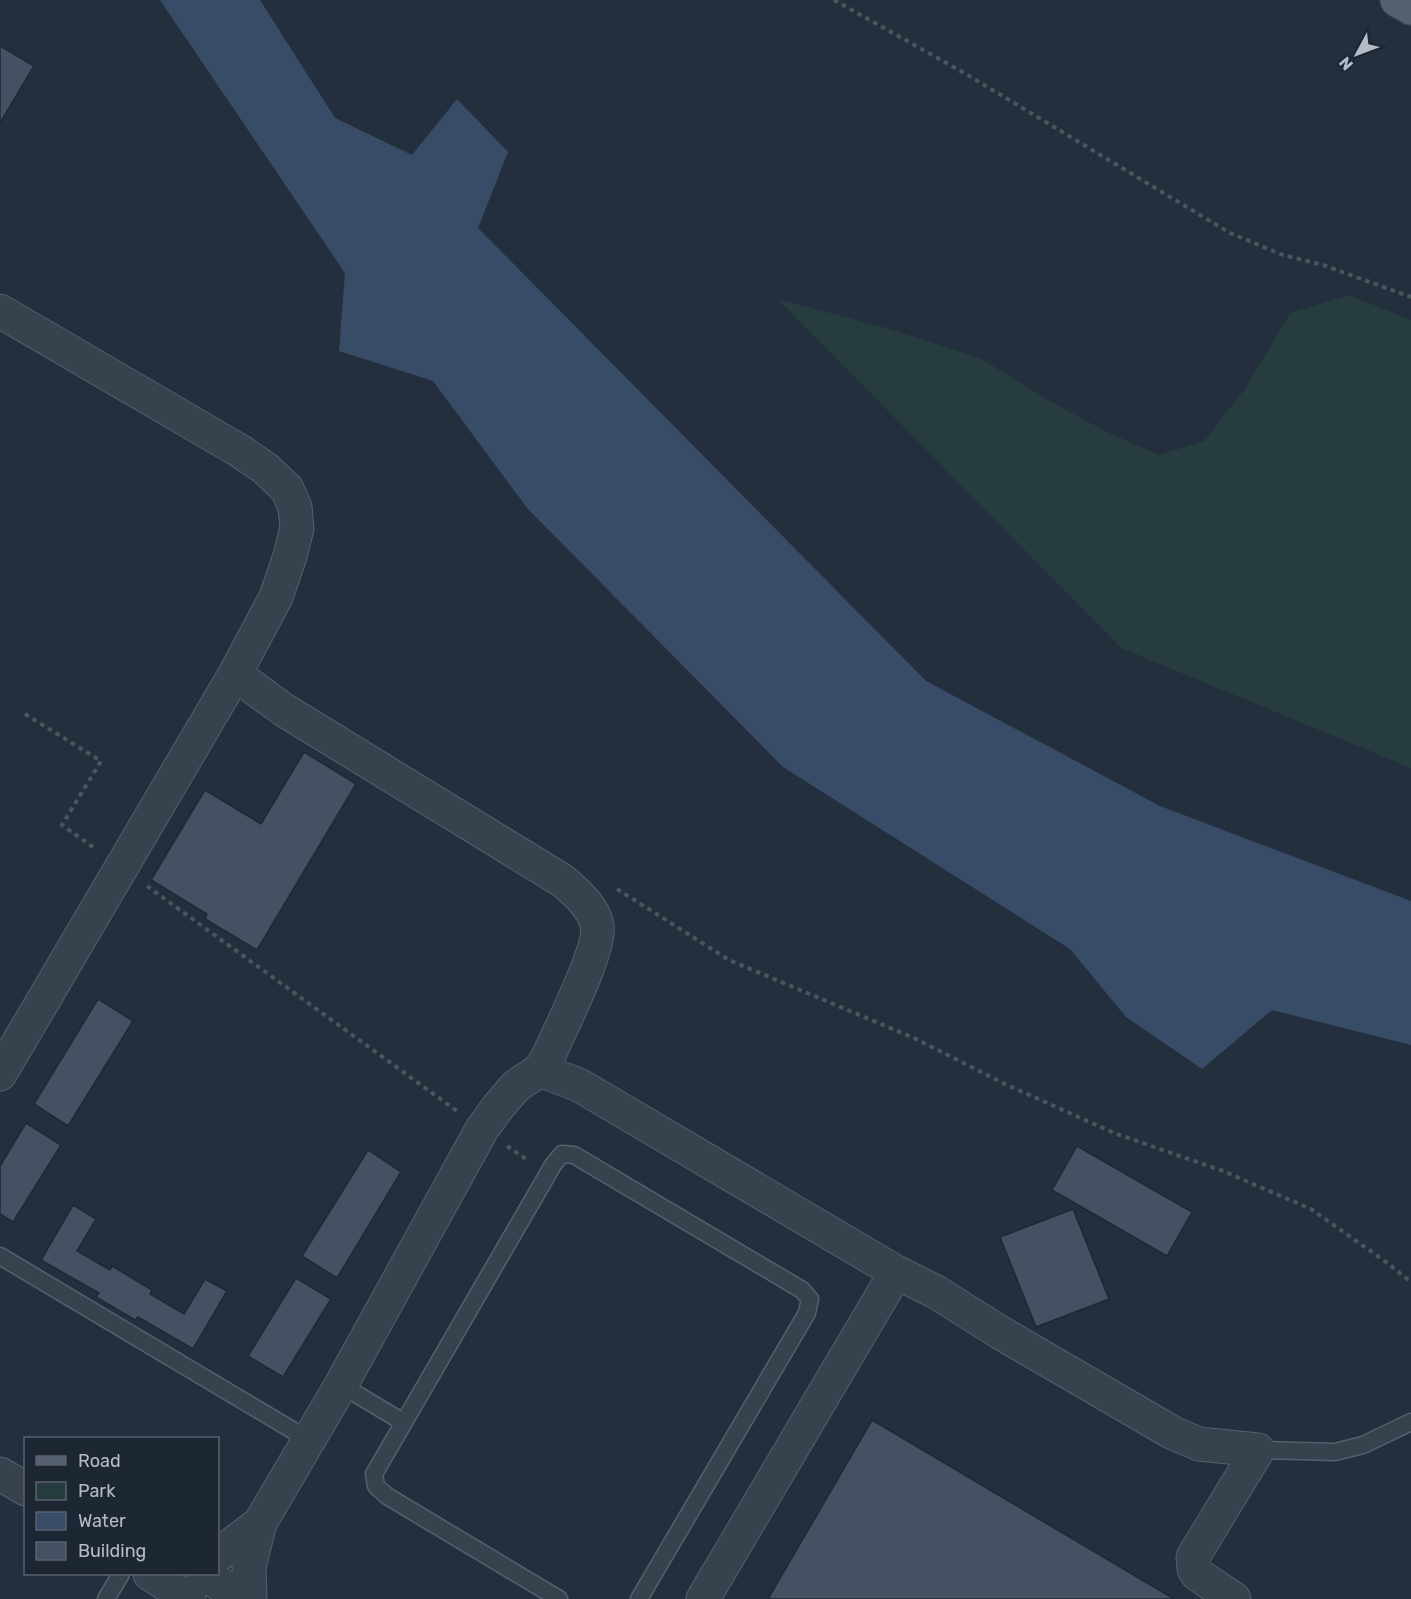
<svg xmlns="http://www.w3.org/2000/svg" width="1411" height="1599" viewBox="0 0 1411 1599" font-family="Rubik,sans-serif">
  <rect width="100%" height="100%" fill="#242f3e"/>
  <path fill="#263c3f" d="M1349 295 1411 320V768L1121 648 778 299 886 328 980 358 1048 400 1107 432 1159 455 1204 441 1244 390 1290 313Z"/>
  <path fill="#394c67" d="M160 0H260L335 118 412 155 457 99 508 152 478 228 926 681 1160 806 1411 901V1045L1272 1010 1202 1069 1126 1017 1070 949 783 767 527 508 433 381 339 351 345 273Z"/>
  <path fill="#455162" stroke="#1f2835" stroke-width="1.5" d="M0 46 34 66 0 123Z
    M304 752 356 784 257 950 205 919 207 914 151 880 205 790 261 824Z
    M98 999 133 1021 68 1126 34 1104Z
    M26 1123 61 1145 13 1222 0 1214V1166Z
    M1077 1146 1192 1212 1167 1256 1052 1190Z
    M368 1150 401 1172 337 1278 302 1256Z
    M73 1205 96 1219 77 1251 110 1270 112 1266 152 1290 150 1294 184 1314 205 1279 227 1291 193 1349 138 1317 135 1320 96 1297 99 1293 41 1260Z
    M1073 1209 1109 1299 1036 1327 1000 1237Z
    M296 1278 331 1299 283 1377 248 1356Z
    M872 1420 1174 1599H768Z"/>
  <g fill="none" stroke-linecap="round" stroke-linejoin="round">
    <g stroke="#565f6c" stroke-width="19">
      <path id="service" d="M0 1256 309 1440
        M341 1385 403 1422
        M1258 1450 1335 1452 1363 1445 1411 1422
        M106 1599 121 1574
        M559 1599 387 1496 376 1486 374 1474 553 1165 562 1154 574 1155 802 1290 810 1299 807 1313 639 1599"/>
    </g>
    <g stroke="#565f6c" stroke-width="35">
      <path id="minor" d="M0 311 240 451 266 469 287 489 295 507 297 528 290 556 276 597 235 674 284 710 563 881C577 893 593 907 597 925 602 948 560 1029 549 1055L540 1070 516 1086 498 1107 482 1129 341 1385 260 1523 249 1567 250 1599
        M540 1070 579 1085 896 1272 936 1292 1001 1333 1173 1433 1199 1444 1258 1450 1193 1557 1194 1569 1197 1574 1234 1599
        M0 1074 235 674
        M218 1555 260 1523
        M703 1599 896 1272"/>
    </g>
    <g stroke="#565f6c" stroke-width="35">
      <path id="tertiary" d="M0 1474 26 1489
        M150 1574 189 1599
        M203 1574 245 1599"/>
    </g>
    <g stroke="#414a57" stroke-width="35">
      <path id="primary" d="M1397 0 1411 8"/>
    </g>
    <path stroke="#44595c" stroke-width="4" stroke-dasharray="4.5 4.5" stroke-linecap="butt" d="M834 0 966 74 1230 233 1283 255 1323 265 1411 297
      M25 714 101 761 62 825 97 850
      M147 886 457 1111
      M617 889 729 960 914 1038 1005 1084 1114 1133 1223 1171 1311 1209 1386 1262 1411 1282
      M507 1146 526 1159"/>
    <use href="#service" stroke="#38414e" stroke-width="16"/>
    <use href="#minor" stroke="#38414e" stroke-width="33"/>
    <use href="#tertiary" stroke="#38414e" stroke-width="33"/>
    <use href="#primary" stroke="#56606e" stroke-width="33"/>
  </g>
  <rect x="24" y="1437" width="195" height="138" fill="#1d2633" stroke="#59626f" stroke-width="1.5"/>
  <rect x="36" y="1456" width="30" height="9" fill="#56606e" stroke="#59626f" stroke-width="1.5"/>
  <text x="78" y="1467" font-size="18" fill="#b4bcc9">Road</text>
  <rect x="36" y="1482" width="30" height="18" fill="#263c3f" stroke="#59626f" stroke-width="1.5"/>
  <text x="78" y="1497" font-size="18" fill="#b4bcc9">Park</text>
  <rect x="36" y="1512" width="30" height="18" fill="#394c67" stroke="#59626f" stroke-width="1.5"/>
  <text x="78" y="1527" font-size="18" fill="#b4bcc9">Water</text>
  <rect x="36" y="1542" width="30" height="18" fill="#455162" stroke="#59626f" stroke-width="1.5"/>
  <text x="78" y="1557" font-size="18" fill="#b4bcc9">Building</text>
  <g transform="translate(1357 54) rotate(229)" stroke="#1d2633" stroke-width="4.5" paint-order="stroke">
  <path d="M0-4.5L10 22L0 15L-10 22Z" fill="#b4bcc9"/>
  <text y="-9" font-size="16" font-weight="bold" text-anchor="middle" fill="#b4bcc9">N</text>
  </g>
</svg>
